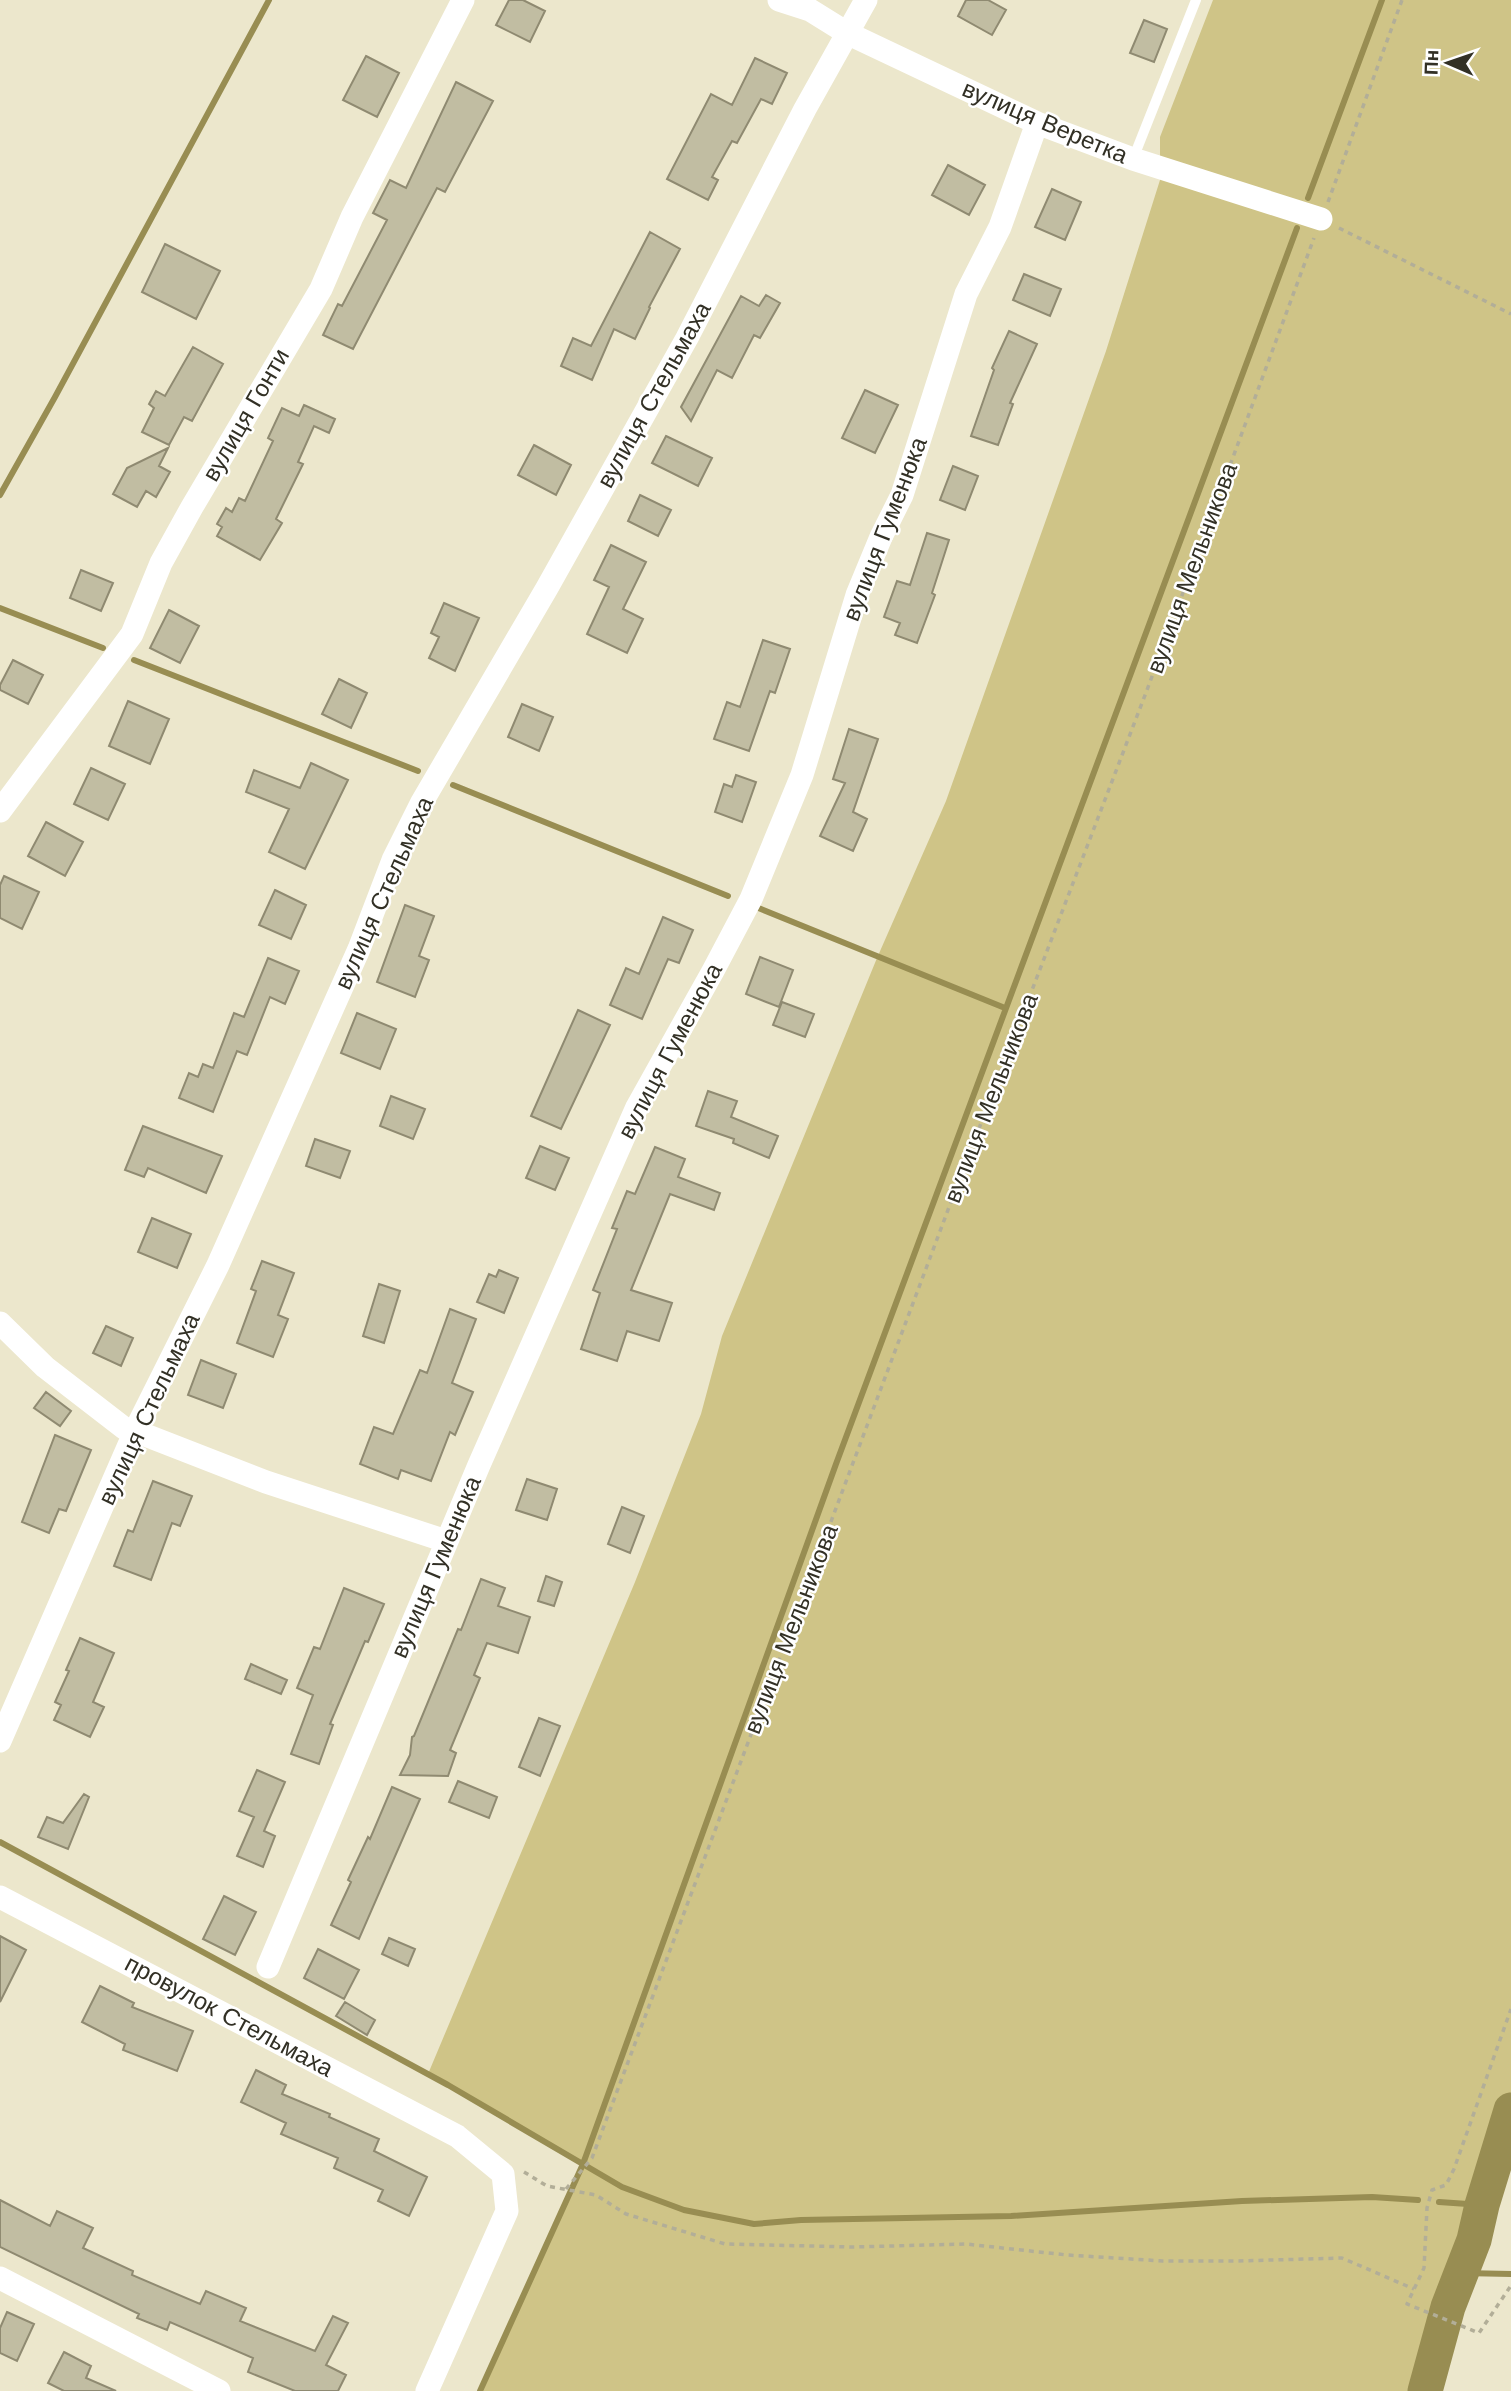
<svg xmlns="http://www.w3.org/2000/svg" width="1511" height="2391" viewBox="0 0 1511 2391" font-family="'Work Sans',sans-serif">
  <rect width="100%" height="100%" fill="#ece7cc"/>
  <path fill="#cfc487" d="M1213 0H1511V2110L1482 2205 1474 2240 1448 2307 1425 2391H480L583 2165 428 2074 635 1582 701 1414 722 1336 877 958 946 801 1106 351 1160 180V137Z"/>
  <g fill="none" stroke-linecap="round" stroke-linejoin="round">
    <path stroke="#988d52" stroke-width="6" d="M1308 198 1382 0
      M0 495 55 397 269 0
      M0 608 103 648
      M134 660 418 771
      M453 785 728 896
      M756 907 1005 1008
      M0 1842 448 2085 622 2187 684 2210 754 2224 801 2220 1011 2216 1242 2201 1372 2197 1418 2200
      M1439 2202 1482 2205
      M1462 2273 1511 2274
      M480 2391 583 2164 836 1464 1297 228"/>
    <path stroke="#988d52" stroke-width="35" d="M1425 2391 1448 2307 1474 2240 1482 2205 1511 2110"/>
  </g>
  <path fill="#c1bda2" stroke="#8f8a71" stroke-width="2" d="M509 0H523L545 11 530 42 496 25Z
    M966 0H988L1006 10 992 35 958 16Z
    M1144 20 1167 29 1154 62 1130 53Z
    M366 56 399 73 377 117 343 100Z
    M755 58 787 73 772 104 761 99 737 143 732 141 712 177 718 180 708 200 667 179 711 94 732 105Z
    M456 82 493 101 445 192 437 188 353 349 323 335 338 304 342 306 387 220 373 213 390 180 406 188Z
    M948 165 985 185 969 215 932 195Z
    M1052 189 1081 202 1065 240 1035 227Z
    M650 232 680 249 649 307 650 308 635 339 614 329 592 380 561 366 573 338 591 346Z
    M165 244 220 271 196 319 142 292Z
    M1024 274 1061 289 1050 316 1013 300Z
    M766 295 780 303 760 338 754 335 732 378 717 370 691 421 681 407 741 296 759 306Z
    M1009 331 1037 344 1010 403 1013 404 998 445 971 436 994 370 992 368Z
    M193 347 223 364 192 421 184 417 169 445 142 432 154 408 149 404 156 391 165 396Z
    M865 390 898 405 875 453 842 438Z
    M304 405 335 419 329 433 314 426 298 462 303 464 276 519 282 523 260 560 217 536 222 527 217 524 226 508 232 512 239 498 245 501 273 441 268 438 282 408 299 416Z
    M666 436 712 458 698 486 652 463Z
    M534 445 571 465 556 495 518 475Z
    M168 448 159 466 170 472 156 497 146 491 137 507 113 494 127 468Z
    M953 466 978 476 965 510 940 500Z
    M640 495 671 510 658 536 628 521Z
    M927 533 949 540 932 593 935 595 917 643 895 635 900 623 884 617 897 581 910 585Z
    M611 545 646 562 623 609 643 619 627 653 587 634 609 587 594 580Z
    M81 570 113 583 101 611 70 598Z
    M444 603 479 618 455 671 429 658 439 637 431 633Z
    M169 610 199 626 180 663 150 648Z
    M763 640 790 649 775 693 770 691 749 751 714 739 727 702 740 707Z
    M13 660 43 675 28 704 0 690V685Z
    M339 679 367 693 351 728 322 714Z
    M128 701 169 719 150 764 109 746Z
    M522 704 553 717 539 751 508 737Z
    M849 729 878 739 853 812 867 819 853 851 820 836 845 783 833 779Z
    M311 763 348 780 305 869 269 852 289 809 246 792 254 770 300 788Z
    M91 768 125 784 108 820 74 804Z
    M736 775 756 782 742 822 715 812 724 784 732 787Z
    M46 822 83 842 65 876 28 856Z
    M4 876 39 892 22 929 0 918V885Z
    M275 890 306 905 291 939 259 925Z
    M405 905 434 916 419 956 429 960 415 997 377 982Z
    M663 917 693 930 679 963 668 959 642 1019 610 1005 626 968 639 974Z
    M760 957 793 970 779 1007 746 994Z
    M268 958 299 971 285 1004 270 997 247 1055 237 1051 213 1112 179 1098 189 1073 198 1077 203 1064 213 1068 234 1013 244 1017Z
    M782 1002 814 1014 805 1037 773 1025Z
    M578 1010 610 1025 561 1129 531 1116Z
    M357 1013 396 1029 380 1069 341 1053Z
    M708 1091 737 1101 731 1117 778 1136 769 1158 733 1143 734 1139 696 1126Z
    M391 1096 425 1109 413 1139 380 1126Z
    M143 1126 222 1156 206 1193 148 1168 144 1177 125 1170Z
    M315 1139 350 1151 340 1178 306 1166Z
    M540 1146 569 1158 555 1190 526 1178Z
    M655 1147 685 1159 678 1177 720 1193 714 1210 670 1194 631 1290 672 1303 659 1341 627 1331 617 1361 581 1349 600 1293 593 1290 617 1229 612 1228 627 1191 635 1194Z
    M152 1218 191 1234 177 1268 138 1252Z
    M262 1261 294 1273 278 1315 288 1319 273 1357 237 1343 256 1291 251 1289Z
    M499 1270 518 1278 504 1313 477 1302 489 1274 496 1277Z
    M379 1284 400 1291 384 1343 363 1336Z
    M450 1309 476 1319 452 1383 473 1392 455 1435 450 1432 431 1481 401 1470 398 1479 360 1464 374 1427 393 1434 420 1370 427 1373Z
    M106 1326 133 1338 121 1366 93 1353Z
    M201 1360 236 1374 223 1408 188 1395Z
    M46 1392 71 1411 60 1426 34 1408Z
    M55 1435 91 1450 66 1511 59 1509 49 1533 22 1522Z
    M527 1479 557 1489 547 1520 516 1510Z
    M153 1481 192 1496 180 1526 172 1523 151 1580 114 1566 128 1530 133 1532Z
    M622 1507 644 1516 630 1553 608 1544Z
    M546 1576 562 1582 554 1606 538 1601Z
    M481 1579 505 1588 498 1606 530 1617 518 1653 487 1643 474 1675 480 1678 450 1750 456 1753 448 1776 400 1775 410 1755 412 1737 414 1736 458 1629 461 1630Z
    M344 1588 384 1604 368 1642 365 1641 330 1724 333 1725 319 1764 291 1754 313 1695 297 1688 314 1647 320 1649Z
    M80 1638 114 1653 93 1702 104 1707 90 1737 54 1720 61 1705 55 1702 69 1671 66 1670Z
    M251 1664 287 1680 281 1694 245 1679Z
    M539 1718 560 1726 540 1776 519 1767Z
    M257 1770 285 1782 264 1831 275 1836 263 1867 237 1856 254 1817 239 1811Z
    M458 1781 497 1797 489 1818 449 1802Z
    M392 1787 420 1799 359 1939 331 1925 351 1882 348 1880 368 1837 370 1839Z
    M84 1794 89 1797 68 1849 38 1837 47 1817 63 1823Z
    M224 1896 256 1912 235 1955 203 1939Z
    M0 1936 26 1950 0 2002Z
    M389 1938 415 1949 408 1966 382 1954Z
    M318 1949 359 1970 344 1999 304 1978Z
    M100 1986 134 2003 132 2007 193 2031 177 2071 123 2050 125 2044 82 2022Z
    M345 2002 375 2020 367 2035 336 2016Z
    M256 2070 286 2085 282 2094 330 2114 329 2117 379 2139 374 2151 427 2177 409 2216 378 2201 383 2190 334 2168 338 2158 281 2134 286 2123 241 2102Z
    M0 2200 50 2226 57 2211 93 2228 83 2248 133 2271 132 2275 200 2304 206 2291 246 2308 240 2321 315 2351 333 2316 348 2323 326 2365 346 2375 338 2391H295L248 2372 253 2358 170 2322 167 2330 137 2318 139 2314 0 2247Z
    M7 2312 34 2324 17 2361 0 2353V2328Z
    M64 2352 91 2366 86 2378 116 2391H64L48 2383Z"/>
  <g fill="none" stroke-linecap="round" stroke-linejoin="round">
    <path stroke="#b2ae98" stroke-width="3.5" stroke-dasharray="5 5" stroke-linecap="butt" d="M1328 202 1402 0
      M1339 228 1511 314
      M524 2172 547 2186 596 2195 626 2214 725 2244 852 2247 966 2244 1067 2255 1163 2261H1238L1342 2258 1414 2289
      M566 2189 592 2158 960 1178 1147 690 1314 238
      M1510 2287 1479 2333 1407 2304 1424 2268 1427 2208 1432 2190 1446 2185 1454 2169 1511 2009"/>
    <path stroke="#fff" stroke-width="10" d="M1133 159 1196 0"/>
    <path stroke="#fff" stroke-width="23" d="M779 0 810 10 847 33 1037 123 1133 159 1321 219
      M0 811 132 634 161 563 192 507 321 289 352 217 463 0
      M0 1323 45 1367 124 1428 135 1431 266 1482 446 1541
      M0 1741 135 1431 218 1265 359 949 393 860 422 802 547 588 687 338 805 109 866 0
      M0 1897 457 2136 503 2174 507 2211 427 2391
      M268 1967 479 1465 637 1107 713 971 751 899 802 775 857 595 881 537 902 495 966 294 1000 227 1037 123
      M0 2278 219 2391"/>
  </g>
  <g text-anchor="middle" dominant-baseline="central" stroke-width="5" stroke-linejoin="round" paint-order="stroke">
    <g font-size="24" fill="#323025" stroke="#fff">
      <text transform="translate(1045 122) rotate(23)">вулиця Веретка</text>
      <text transform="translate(654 395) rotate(-61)">вулиця Стельмаха</text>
      <text transform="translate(246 415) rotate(-60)">вулиця Гонти</text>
      <text transform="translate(885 529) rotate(-69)">вулиця Гуменюка</text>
      <text transform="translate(1192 568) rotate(-70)">вулиця Мельникова</text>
      <text transform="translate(384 893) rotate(-66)">вулиця Стельмаха</text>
      <text transform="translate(670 1051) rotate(-62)">вулиця Гуменюка</text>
      <text transform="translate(991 1098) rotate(-69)">вулиця Мельникова</text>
      <text transform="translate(149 1409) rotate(-65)">вулиця Стельмаха</text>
      <text transform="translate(436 1567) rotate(-67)">вулиця Гуменюка</text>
      <text transform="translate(791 1629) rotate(-69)">вулиця Мельникова</text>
      <text transform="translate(229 2016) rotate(28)">провулок Стельмаха</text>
    </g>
  </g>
  <g transform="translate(1448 63) rotate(272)" stroke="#ffffff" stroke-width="5" paint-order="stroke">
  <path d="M0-5L12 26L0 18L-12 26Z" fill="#323025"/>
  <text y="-10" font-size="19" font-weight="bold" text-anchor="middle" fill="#323025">Пн</text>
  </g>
</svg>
